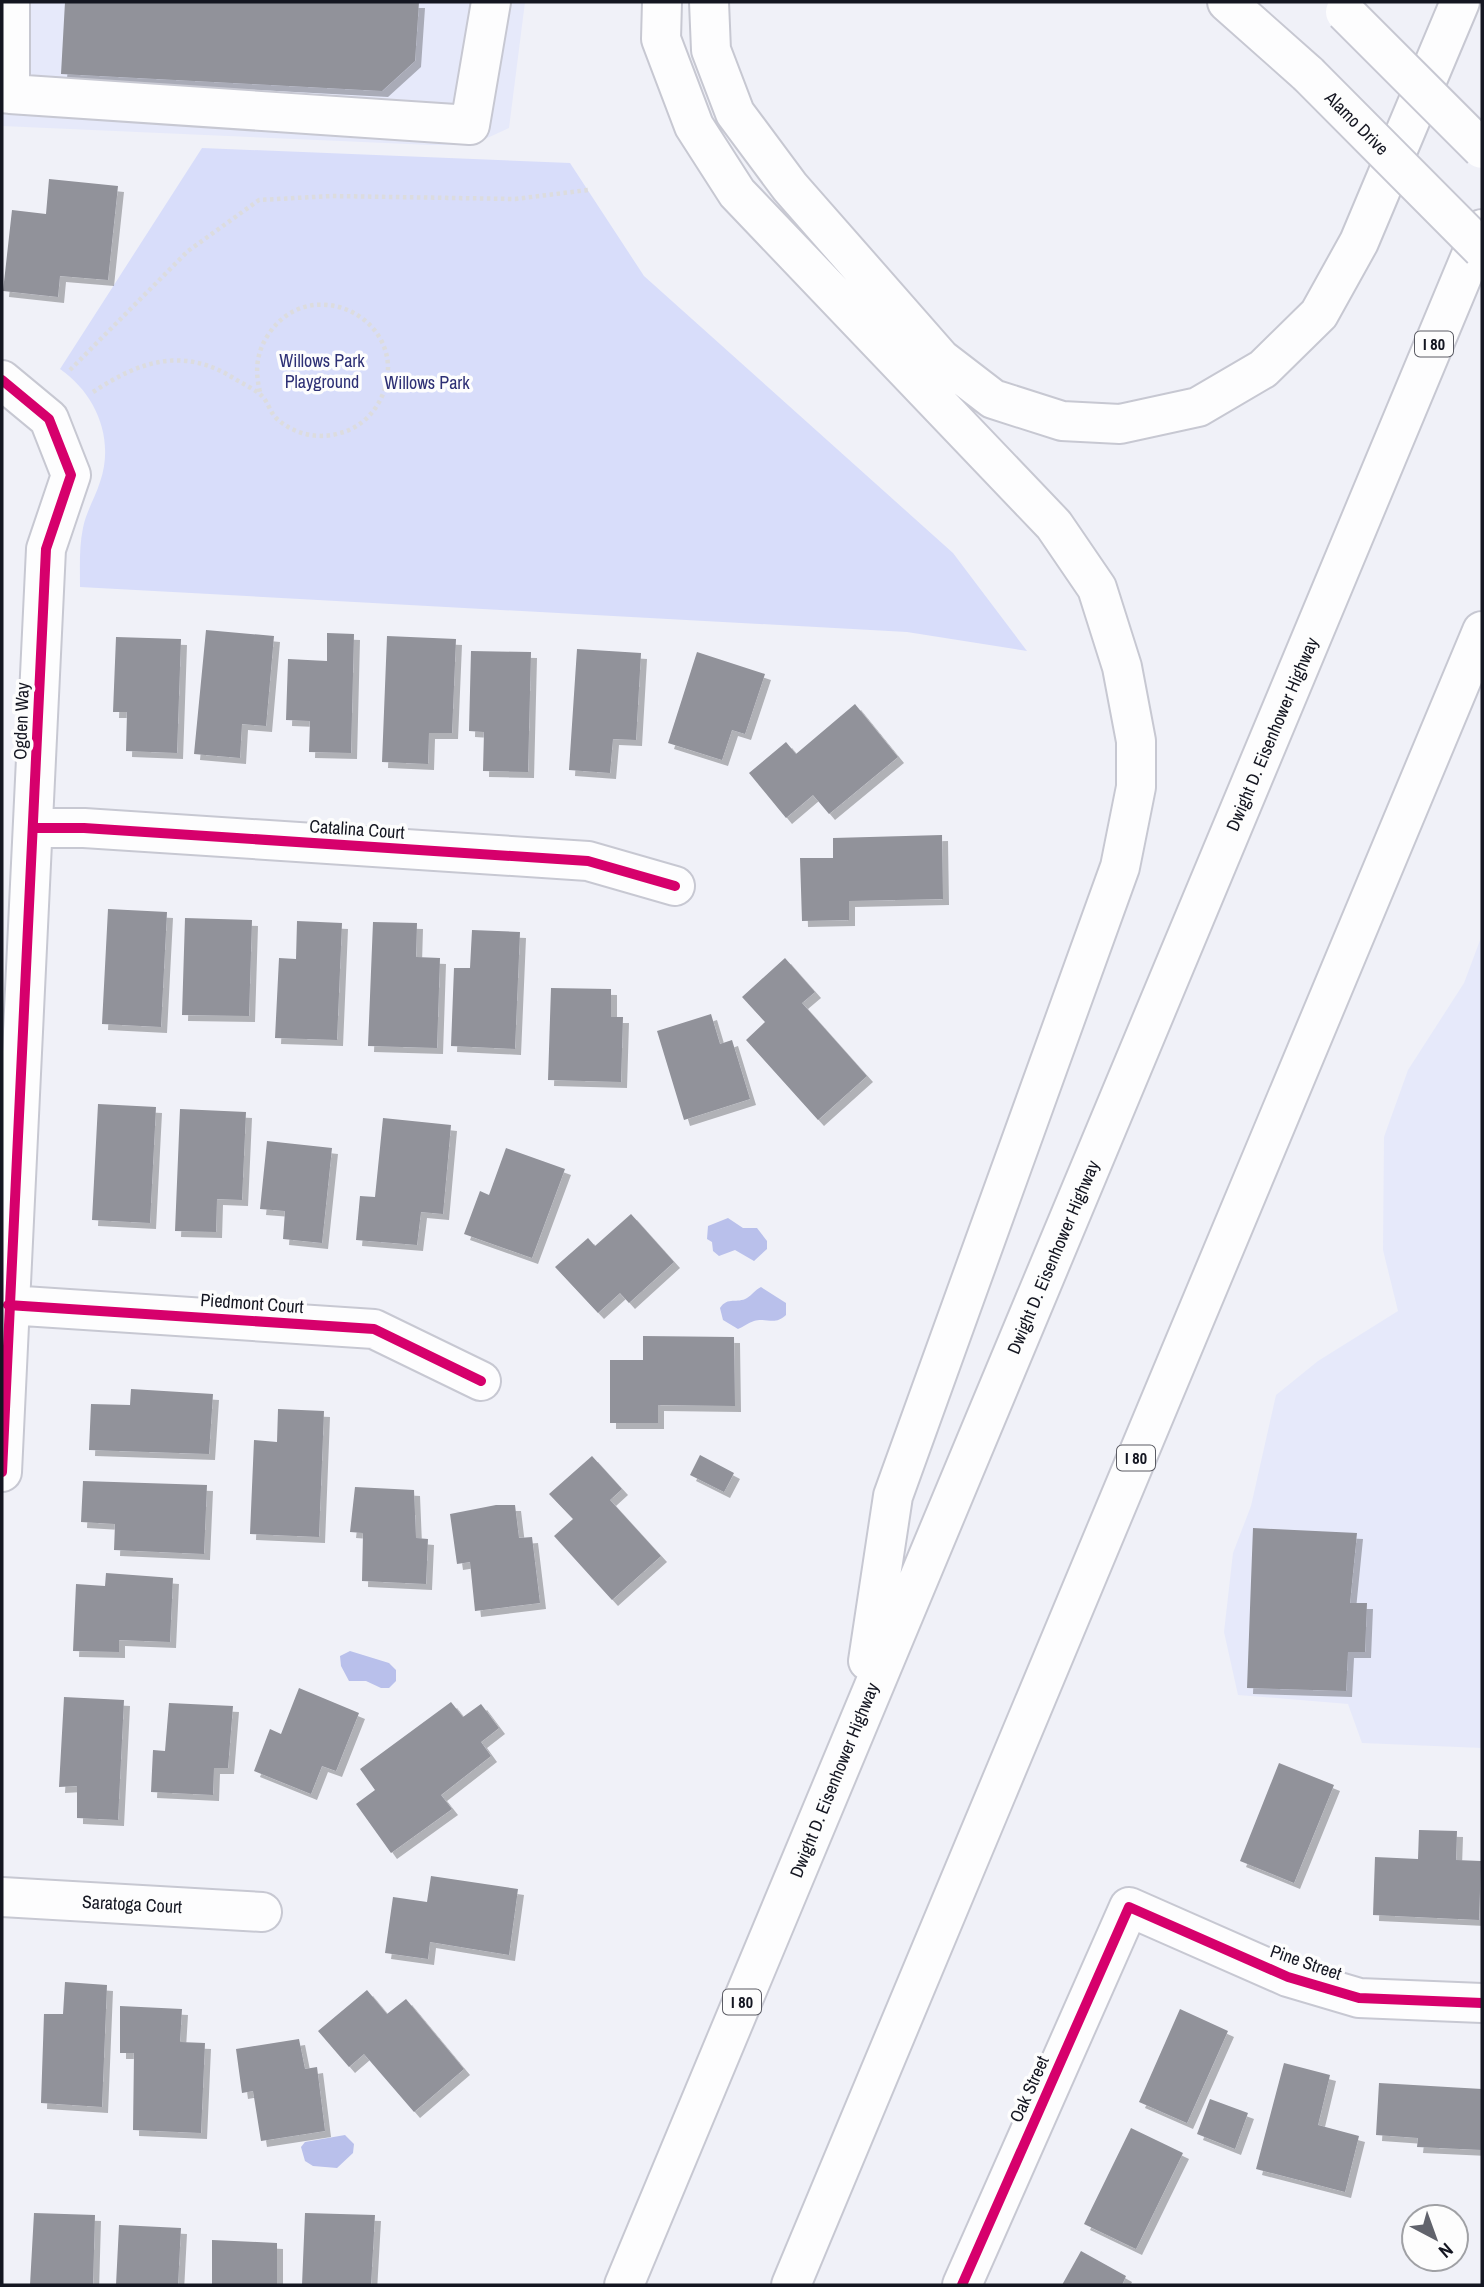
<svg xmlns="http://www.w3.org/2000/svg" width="1484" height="2287" viewBox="0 0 1484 2287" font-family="'Archivo Narrow',sans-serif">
  <defs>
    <filter id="shadow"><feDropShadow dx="6" dy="6" stdDeviation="0" flood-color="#0004"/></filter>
  </defs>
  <rect width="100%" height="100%" fill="#f0f1f8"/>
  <path fill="#e6e9fa" d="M2 2H525L509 128 472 145H431L2 126Z
    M1482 935V1748L1362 1743 1348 1704 1238 1695 1224 1632 1233 1553 1251 1506 1276 1395 1318 1361 1398 1311 1383 1250 1384 1137 1408 1070 1464 983Z"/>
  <path fill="#d8ddfa" d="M202 148 570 163 644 276 953 553 1027 651 907 632 80 587C80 567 79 547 83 528 86 512 95 498 100 482 115 439 96 394 60 369Z"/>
  <path fill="#b9c0eb" d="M728 1218 743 1228H757L767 1241V1249L754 1261 735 1250 719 1256 713 1251 712 1242 707 1239 708 1226Z
    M761 1287 786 1303V1315C775 1326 766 1317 754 1321 748 1323 743 1327 738 1329L723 1320 720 1308C728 1296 737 1304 747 1298 752 1295 755 1290 761 1287Z
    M350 1651 389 1663 396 1670V1681L389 1688H381L366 1681H349L341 1666 340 1656Z
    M345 2135 354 2144 353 2153 337 2168 313 2166 305 2161 301 2147 305 2142Z"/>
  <path fill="#91929a" filter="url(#shadow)" d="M65 2H419L415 61 382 91 61 74Z
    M49 179 118 186 108 280 60 276 58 297 3 291 12 210 46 214Z
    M206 630 274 636 266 726 242 724 240 758 194 754Z
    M327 633 354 634 351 753 309 752 310 721 286 720 288 659 327 661Z
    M387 636 456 639 452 733H429L428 764 382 762Z
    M116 637 181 639 177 753 126 751 127 712H113Z
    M577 649 641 653 636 740 613 739 610 773 569 770Z
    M471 651 531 652 528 772 483 771 484 732 469 731Z
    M697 652 765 674 745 734 732 730 722 760 668 743Z
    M855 704 898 757 829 814 813 795 786 818 749 773 786 742 796 754Z
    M942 835 943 899 849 901V920L802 921 800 858H833V838Z
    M108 909 167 912 161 1027 102 1024Z
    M185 918 252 920 249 1016 182 1015Z
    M297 921 342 923 337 1040 275 1038 279 958 296 959Z
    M373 922 417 923 416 957 440 958 437 1048 368 1046Z
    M472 930 520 932 515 1049 451 1046 454 968H470Z
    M785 958 815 992 802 1003 867 1076 818 1120 746 1040 765 1022 742 997Z
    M551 988 611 989V1017H623L621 1082 548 1080Z
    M711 1014 720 1044 732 1040 750 1099 684 1120 657 1031Z
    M98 1104 156 1107 150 1223 92 1220Z
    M180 1109 246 1112 242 1200 217 1199 216 1232 175 1231Z
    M383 1118 451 1125 443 1214 421 1212 417 1245 356 1240 360 1196 375 1197Z
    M267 1141 332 1148 322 1243 283 1239 285 1211 260 1209Z
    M506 1148 565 1169 532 1258 464 1234 480 1191 489 1195Z
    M631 1214 674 1262 629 1303 620 1293 598 1313 555 1267 588 1238 595 1246Z
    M643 1336 734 1337 735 1406 658 1405V1423H610V1360H643Z
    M131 1389 213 1394 209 1454 89 1450 91 1404 130 1405Z
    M278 1409 324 1411 319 1537 250 1534 254 1440 277 1442Z
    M700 1455 734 1473 724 1492 690 1475Z
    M592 1456 622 1489 610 1500 661 1556 612 1600 554 1536 573 1519 549 1494Z
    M83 1481 207 1485 204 1554 114 1550 115 1524 81 1522Z
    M355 1487 414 1490 416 1538 428 1539 426 1584 362 1581 363 1533 350 1532Z
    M496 1505H515L519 1538 532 1537 540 1603 475 1611 470 1562 457 1564 450 1514Z
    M1253 1528 1357 1533 1350 1603H1367L1365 1652H1348L1346 1691 1247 1688Z
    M106 1573 173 1578 170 1642 119 1640V1652L73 1651 76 1584 105 1586Z
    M299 1688 359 1713 336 1771 322 1766 311 1794 254 1771 270 1729 281 1734Z
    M64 1697 124 1700 118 1820 77 1818V1786L59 1787Z
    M451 1702 463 1717 481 1704 499 1728 481 1742 491 1756 441 1795 452 1809 391 1853 356 1804 375 1790 360 1769Z
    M169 1703 233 1706 228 1768H214L213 1795 151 1792 153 1750 165 1751Z
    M1279 1763 1334 1785 1294 1883 1240 1861Z
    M1419 1830 1457 1831 1456 1860 1481 1861 1479 1920 1373 1915 1375 1857 1418 1859Z
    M431 1876 518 1889 509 1955 430 1942 428 1959 385 1953 393 1897 427 1902Z
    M65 1982 107 1985 102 2107 41 2103 44 2014H63Z
    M367 1990 387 2014 406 1999 464 2069 414 2112 364 2054 349 2067 318 2031Z
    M120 2006 182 2009 180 2042 205 2043 201 2133 133 2130 134 2053H120Z
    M1180 2009 1228 2031 1187 2123 1139 2102Z
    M299 2039 305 2069 317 2067 325 2131 261 2141 253 2091 242 2093 236 2049Z
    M1284 2063 1330 2075 1318 2125 1359 2136 1345 2192 1256 2169Z
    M1379 2083 1482 2089V2150L1417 2147 1418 2138 1376 2135Z
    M1210 2099 1248 2113 1235 2149 1197 2134Z
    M1131 2128 1183 2153 1136 2249 1084 2224Z
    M34 2213 95 2215 93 2285H30Z
    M305 2213 375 2215 371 2285H302Z
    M119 2225 181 2228 178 2285H116Z
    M212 2240 277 2243V2285H212Z
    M1081 2251 1126 2276 1122 2285H1062Z"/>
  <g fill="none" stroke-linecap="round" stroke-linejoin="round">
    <g stroke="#c7c8d2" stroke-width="42">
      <path id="minor" d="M2 93 10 94V2
        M10 94 470 125 491 2
        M2 380 49 419 71 475 46 549 2 1472
        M34 828H84L588 861 675 886
        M8 1305 374 1329 481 1381
        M2 1897 262 1912
        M962 2285 1129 1907 1288 1977 1359 1998 1482 2003"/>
    </g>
    <g stroke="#c7c8d2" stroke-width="42">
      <path id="major" d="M1227 2 1308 74"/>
    </g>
    <g stroke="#c7c8d2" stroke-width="42">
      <path id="highway" d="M662 2 661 39 694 126 737 193 1054 525 1097 588 1122 667 1136 741V787L1120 867 893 1496 868 1661
        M709 2 711 50 735 113 790 187 941 359 993 399 1062 421 1120 424 1198 407 1263 369 1319 314 1359 242 1460 2
        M624 2285 1482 229
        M791 2285 1482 631"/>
    </g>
    <path stroke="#dcdcde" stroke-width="4.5" stroke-dasharray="3.5 3.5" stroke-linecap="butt" d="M70 370 188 251 259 200 332 196 515 199 588 190
      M93 392C140 361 183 346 235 379 243 384 255 389 262 396 268 402 270 412 276 418 293 434 318 440 340 433 361 428 377 411 384 391 409 319 310 270 268 335 255 355 255 374 261 396"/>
    <use href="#minor" stroke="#fdfdfe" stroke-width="38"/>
    <use href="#major" stroke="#fdfdfe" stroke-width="38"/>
    <use href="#highway" stroke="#fdfdfe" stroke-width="38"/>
    <g stroke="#c7c8d2" stroke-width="42" stroke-linecap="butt">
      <path id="major-bridge" d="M1345 12 1482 149
        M1308 74 1482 249"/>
    </g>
    <use href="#major-bridge" stroke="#fdfdfe" stroke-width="38"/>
    <g stroke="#fdfdfd" stroke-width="15">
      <path id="cycleway" d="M2 380 49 419 71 475 46 549 2 1472
        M34 828H84L588 861 675 886
        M8 1305 374 1329 481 1381
        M962 2285 1129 1907 1288 1977 1359 1998 1482 2003"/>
    </g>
    <use href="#cycleway" stroke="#d6006c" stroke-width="10"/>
  </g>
  <g text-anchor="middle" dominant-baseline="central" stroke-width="7" stroke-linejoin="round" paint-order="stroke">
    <g fill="#fdfdfd" stroke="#5a5b63" stroke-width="2">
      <rect x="1415" y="331.5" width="38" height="25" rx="5"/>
      <rect x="1117" y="1445.5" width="38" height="25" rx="5"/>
      <rect x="723" y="1989.5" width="38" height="25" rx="5"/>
    </g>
    <g font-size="16" font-weight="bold" fill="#141621">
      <text x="1434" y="344">I 80</text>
      <text x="1136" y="1458">I 80</text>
      <text x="742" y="2002">I 80</text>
    </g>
    <g font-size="18" fill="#141621" stroke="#fdfdfd">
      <text transform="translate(1357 123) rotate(45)">Alamo Drive</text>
      <text transform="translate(21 721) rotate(-88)">Ogden Way</text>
      <text transform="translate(1272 734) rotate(-67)">Dwight D. Eisenhower Highway</text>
      <text transform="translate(357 829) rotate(4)">Catalina Court</text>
      <text transform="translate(1053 1257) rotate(-67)">Dwight D. Eisenhower Highway</text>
      <text transform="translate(252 1303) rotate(4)">Piedmont Court</text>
      <text transform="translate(834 1780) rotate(-68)">Dwight D. Eisenhower Highway</text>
      <text transform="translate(132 1904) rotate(3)">Saratoga Court</text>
      <text transform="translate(1306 1962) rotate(19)">Pine Street</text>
      <text transform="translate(1029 2089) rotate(-66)">Oak Street</text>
    </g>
    <g font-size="18" fill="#2e3075" stroke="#fdfdfd">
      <text x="322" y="360">Willows Park<tspan x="322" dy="21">Playground</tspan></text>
      <text x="427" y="382">Willows Park</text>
    </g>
  </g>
  <rect width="1484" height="2287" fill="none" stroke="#141621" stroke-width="7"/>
  <g transform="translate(1435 2238) rotate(139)"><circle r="33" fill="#fdfdfd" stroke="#a0a1a5" stroke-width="2"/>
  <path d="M0-5L12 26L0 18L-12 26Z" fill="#61636c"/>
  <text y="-10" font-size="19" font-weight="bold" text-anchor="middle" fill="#141621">N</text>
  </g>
</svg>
